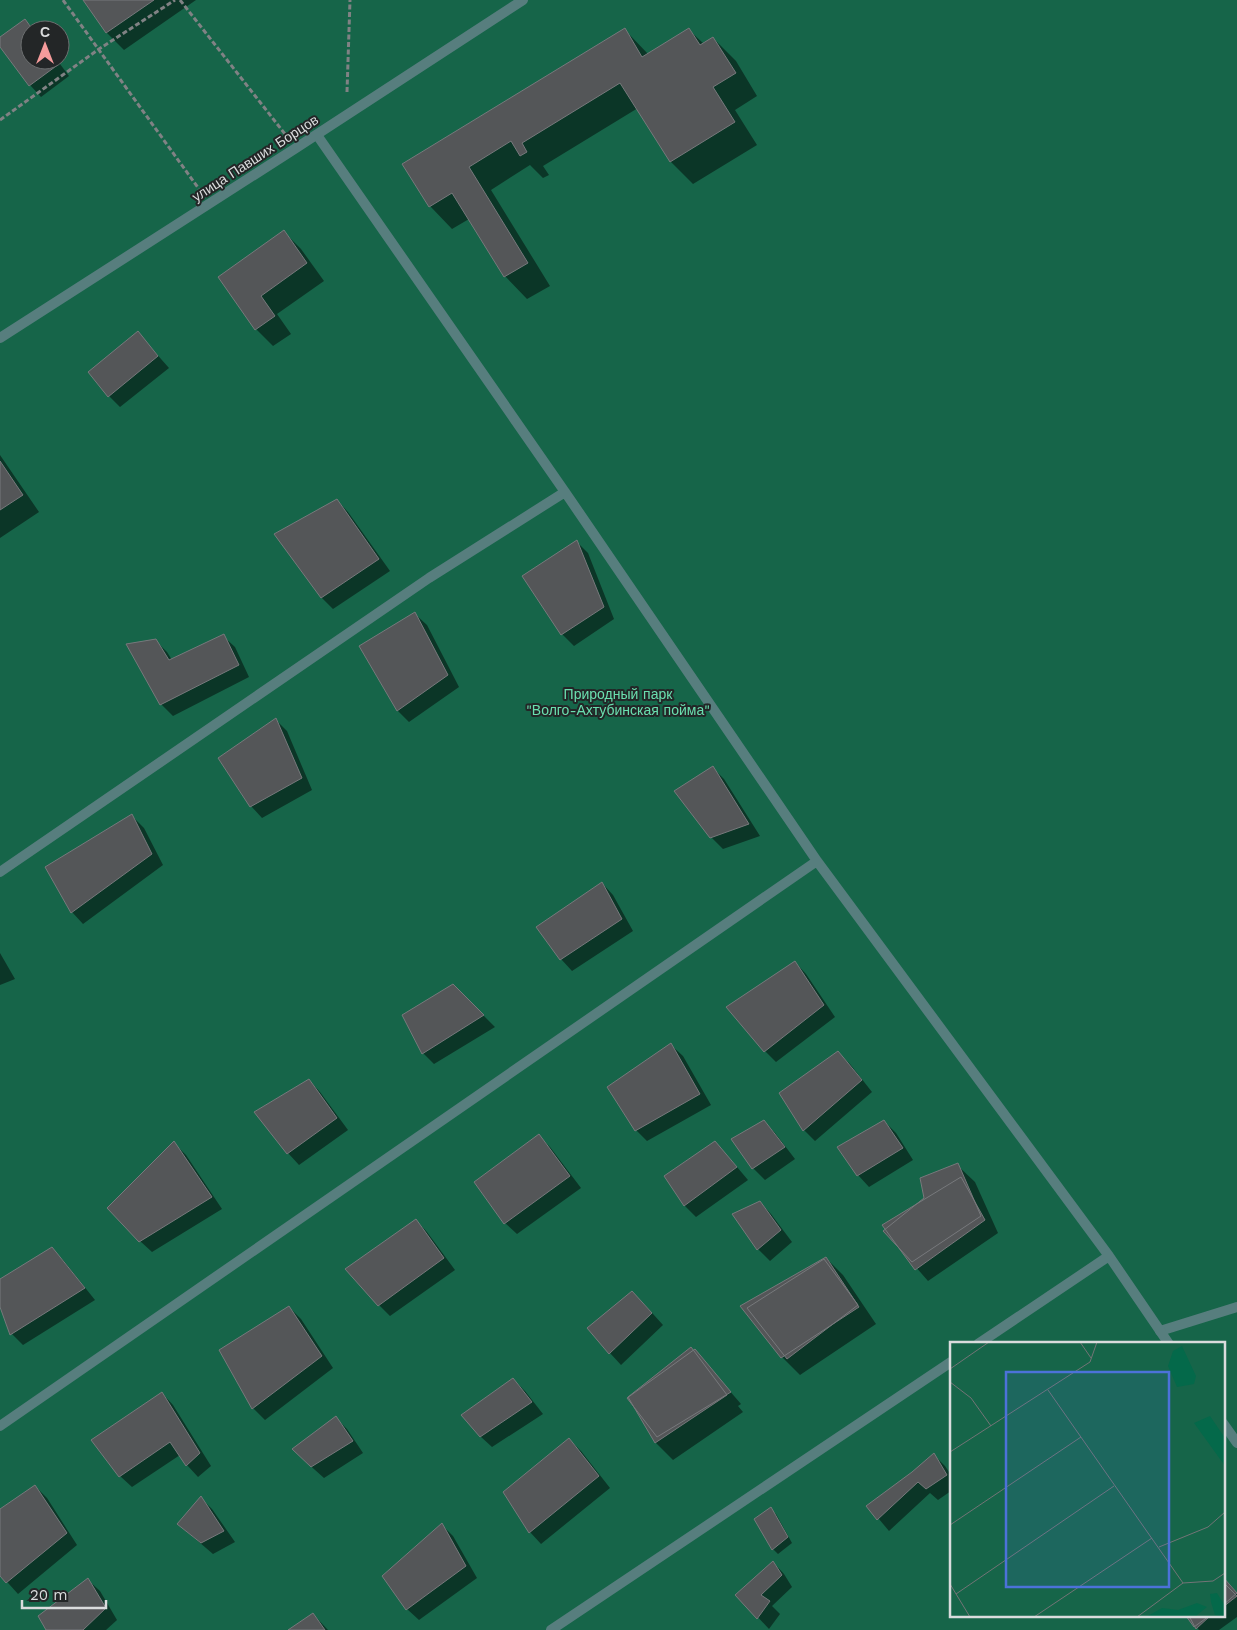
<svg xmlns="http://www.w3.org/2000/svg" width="1237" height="1630" viewBox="0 0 1237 1630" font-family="'Work Sans',sans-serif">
  <rect width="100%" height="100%" fill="#2c2f31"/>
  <path fill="#166549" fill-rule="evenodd" d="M0 0H1237V1630H0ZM30 30H60V60H30ZM951 1344H1223V1616H951Z"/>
  <path fill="#0007" d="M84 0H196L124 50 107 33Z
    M25 20 35 30H30V60H57L69 76 41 97 30 85 0 45V38Z
    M625 30 649 55 689 30 704 44 713 38 736 61 757 96 735 110 757 145 693 184 671 162 638 108 543 166 549 175 543 178 530 165 491 190 550 286 527 299 505 276 469 219 452 229 430 206 404 164Z
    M284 232 301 249 324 281 277 314 291 334 273 346 256 329 220 277Z
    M138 333 169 368 120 407 109 396Z
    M0 455 39 512 0 538Z
    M337 500 348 512 390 571 333 609 321 597Z
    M577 542 588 553 614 619 574 646 562 634 524 576Z
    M415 614 427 625 459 687 409 722 398 711 360 647Z
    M223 636 235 647 249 677 173 716 161 704 155 640 167 652 172 660Z
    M276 720 287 731 312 790 262 818 251 806Z
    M713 768 724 779 760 836 723 849 711 837Z
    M132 816 144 828 163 865 83 924 72 912Z
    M602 883 613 895 633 931 572 971 561 959Z
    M0 953 15 979 0 985Z
    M795 962 806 974 835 1017 776 1062 765 1051Z
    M453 985 495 1027 434 1064 423 1053Z
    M671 1045 683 1056 711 1105 647 1141 636 1130Z
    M838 1053 850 1064 872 1092 815 1141 804 1130Z
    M309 1080 320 1092 348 1130 299 1165 288 1153Z
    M764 1121 775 1133 795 1159 765 1180 753 1168Z
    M884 1121 896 1133 913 1160 869 1187 858 1175Z
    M539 1136 550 1147 581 1188 517 1234 505 1223Z
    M174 1143 186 1155 222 1209 152 1252 140 1241Z
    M726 1154 748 1180 696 1217 685 1206 666 1177Z
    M957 1165 975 1182 998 1233 928 1281 908 1258 903 1214 925 1198Z
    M760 1202 771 1214 792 1242 770 1261 758 1249 734 1214Z
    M416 1220 427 1232 455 1270 390 1316 379 1305Z
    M51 1249 63 1260 95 1300 23 1345 12 1334 0 1303V1281Z
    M826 1258 843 1275 876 1324 800 1375 782 1357 742 1306Z
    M644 1304 663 1325 621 1365 610 1353Z
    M289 1307 301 1319 333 1368 265 1420 253 1408 220 1351Z
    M697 1353 741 1404 738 1406 743 1412 673 1460 656 1443 630 1398Z
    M513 1379 525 1391 543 1414 492 1447 480 1436Z
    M162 1393 173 1405 211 1466 198 1477 187 1465 180 1455 132 1487 120 1476Z
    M336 1418 347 1429 363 1453 324 1478 305 1461Z
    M569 1439 581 1451 610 1488 541 1544 530 1532Z
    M934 1455 945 1466 951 1475V1491L938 1500 930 1493 889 1531 868 1506 913 1473Z
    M35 1486 47 1498 77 1545 18 1594 0 1574V1511Z
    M201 1498 212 1509 235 1542 213 1554 178 1524Z
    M770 1509 776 1514 792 1543 778 1554 773 1549Z
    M442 1525 453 1536 477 1578 419 1620 407 1609Z
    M773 1562 784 1574 792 1587 772 1606 780 1614 769 1629 737 1595Z
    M1223 1577 1237 1593V1617L1219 1630H1199L1188 1616H1223Z
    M88 1580 100 1591 117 1620 106 1630H47Z
    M313 1614 328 1630H290Z"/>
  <path fill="#545658" stroke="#77797c" d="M83 0H154L106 33Z
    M25 19 33 30H30V60H56L59 64 29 86 0 47V37Z
    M625 28 642 57 689 28 700 45 713 37 736 73 713 87 735 122 670 162 620 83 522 143 527 152 520 156 511 141 469 167 528 263 504 277 452 193 429 207 402 164Z
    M284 230 307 263 261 296 275 316 255 330 218 277Z
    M138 331 158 356 108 397 88 372Z
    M0 461 23 495 0 510Z
    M337 499 379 559 321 598 274 534Z
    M577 540 604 607 561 635 522 576Z
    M415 612 448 675 397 711 359 646Z
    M224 634 239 665 160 705 126 644 156 639 169 660Z
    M276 718 302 778 250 807 218 758Z
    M713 766 749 824 710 838 674 791Z
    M132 814 152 854 71 913 45 867Z
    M602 882 622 919 560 960 536 927Z
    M795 961 824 1005 764 1052 726 1007Z
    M453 984 484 1015 422 1054 402 1015Z
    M671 1043 700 1094 635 1131 607 1087Z
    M838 1051 862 1080 803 1131 779 1093Z
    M309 1079 337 1118 287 1154 254 1112Z
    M764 1120 785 1147 752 1169 731 1139Z
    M884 1120 903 1148 857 1176 837 1147Z
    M539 1134 570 1176 504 1224 474 1182Z
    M174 1141 212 1197 139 1242 107 1208Z
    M715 1141 737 1167 684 1206 664 1176Z
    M958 1163 981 1216 912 1262 883 1231 924 1198 920 1178Z
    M961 1177 985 1220 915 1270 882 1225Z
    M760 1201 781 1230 757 1250 732 1214Z
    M416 1219 444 1258 378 1306 345 1269Z
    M52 1247 85 1288 10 1335 0 1307V1279Z
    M826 1257 859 1307 781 1358 740 1306Z
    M824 1259 858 1305 787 1359 747 1308Z
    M632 1291 652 1313 609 1354 587 1328Z
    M289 1306 322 1356 252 1409 219 1350Z
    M691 1347 727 1395 655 1443 628 1397Z
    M695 1349 731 1392 657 1437 627 1398Z
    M513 1378 532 1402 480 1437 461 1415Z
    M162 1392 200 1453 186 1466 170 1442 119 1477 91 1440Z
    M336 1416 353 1441 311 1467 292 1449Z
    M569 1438 599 1476 529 1533 503 1492Z
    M934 1453 947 1475 926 1489 918 1482 877 1520 866 1506 912 1472Z
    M35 1485 67 1533 6 1583 0 1576V1509Z
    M201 1496 224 1531 201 1543 177 1524Z
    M771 1507 788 1537 772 1550 754 1519Z
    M442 1523 466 1566 406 1610 382 1576Z
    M773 1561 782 1575 761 1595 770 1601 757 1619 735 1595Z
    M1223 1577 1237 1593 1223 1605Z
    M88 1578 106 1608 83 1630H46L38 1616Z
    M1223 1582 1237 1596 1223 1607Z
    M313 1613 325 1630H288Z
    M1186 1616H1209L1194 1627Z
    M1189 1616H1210L1196 1629Z"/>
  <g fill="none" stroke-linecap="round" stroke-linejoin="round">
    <path stroke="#808284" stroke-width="3" stroke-dasharray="5 2.5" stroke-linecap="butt" d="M63 0 199 189
      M180 0 285 134
      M347 92 350 0
      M0 120 99 49 175 0"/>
    <path stroke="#577e7e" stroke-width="10" d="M1160 1331 1237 1307"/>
    <path stroke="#577e7e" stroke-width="10" d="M317 135 565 492 817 861 1109 1256 1169 1344
      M0 872 429 578 565 492
      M978 1344 1109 1256
      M1223 1423 1237 1443
      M0 1426 817 861
      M551 1630 951 1362"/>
    <path stroke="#577e7e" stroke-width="10" d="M0 338 296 148 523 0"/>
  </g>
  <g text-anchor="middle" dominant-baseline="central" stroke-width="4" stroke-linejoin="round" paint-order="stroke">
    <g font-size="14" fill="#dadcdd" stroke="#232627">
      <text transform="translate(255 158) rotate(-33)">улица Павших Борцов</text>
    </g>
    <g font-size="14" fill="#6adfaf" stroke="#232627">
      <text x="618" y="694">Природный парк<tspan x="618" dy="16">"Волго-Ахтубинская пойма"</tspan></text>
    </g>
  </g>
  <g transform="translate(950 1342)">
    <rect width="275" height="275" fill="#2c2f31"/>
    <path d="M0 0H275V275H0Z" fill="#166549"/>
    <path d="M232 4 246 34 244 42 227 45 218 24 223 9ZM260 74 275 96V124L244 81ZM267 251 275 264 274 274 265 273 261 260 260 252ZM247 261 257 265 246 274 196 275 212 266 228 268Z" fill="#04694a"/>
    <path fill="none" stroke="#727476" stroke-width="1" d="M130 0 141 16M0 27 39 0M0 40 21 56 41 84M98 48 233 241 187 275M0 110 140 20 147 0M0 183 131 95M209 205 258 185 275 170M233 241 263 239 275 231M0 242 20 275M6 252 164 144M84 275 202 196"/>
    <path fill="#4c72d9" fill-opacity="0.15" stroke="#4c72d9" stroke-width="2.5" d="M56 30H219V245H56Z"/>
    <rect width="275" height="275" fill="none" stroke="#dadcdd" stroke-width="2.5"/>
  </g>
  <g transform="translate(45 45)"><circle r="24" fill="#232627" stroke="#6c6f70"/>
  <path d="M0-4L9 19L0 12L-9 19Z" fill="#f59b9b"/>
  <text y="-8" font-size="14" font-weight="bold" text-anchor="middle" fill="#dadcdd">С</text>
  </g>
  <path d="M22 1600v8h84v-8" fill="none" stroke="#dadcdd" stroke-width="2.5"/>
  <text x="30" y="1600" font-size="15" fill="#dadcdd" stroke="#232627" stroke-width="4" paint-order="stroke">20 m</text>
</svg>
